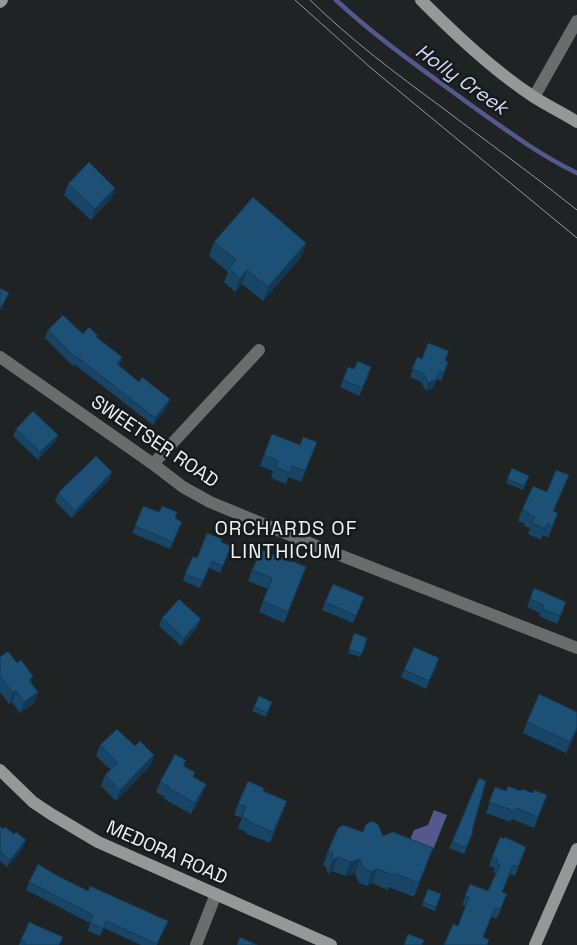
<svg xmlns="http://www.w3.org/2000/svg" width="577" height="945" viewBox="0 0 577 945" font-family="'Space Grotesk',sans-serif">
  <rect width="100%" height="100%" fill="#1f2324"/>
  <path fill="#53598c" d="M434 810 447 815 433 850 410 840 414 830 428 825Z"/>
  <g fill="none" stroke-linecap="round" stroke-linejoin="round">
    <path stroke="#53598c" stroke-width="4.5" d="M336 0C377 38 423 70 468 103 503 128 538 154 577 173"/>
    <path stroke="#6b6d6d" stroke-width="12" d="M534 97 577 21
      M0 357 153 464 183 487 210 502 319 547 577 648
      M153 464 259 350
      M196 945 216 894"/>
    <path stroke="#959897" stroke-width="12" d="M421 0C456 35 493 70 534 97 548 106 563 113 577 122
      M0 2 2 0
      M0 770 33 802 51 814 98 842 331 945
      M535 945 577 849"/>
    <path stroke="#939798" stroke-width="1" d="M295 0 371 68 577 238
      M310 0C350 39 395 73 440 106 486 141 532 174 577 210"/>
  </g>
  <path fill="#184565" d="M68 184 115 188 111 199 91 220 64 195Z
    M214 242 306 243 301 257 263 301 242 284 235 292 224 282 228 272 209 256Z
    M48 330 83 334 97 337 122 357 119 366 139 382 170 399 167 407 153 425 74 364 73 366 45 338Z
    M417 357 422 359 445 361 448 362 441 381 437 379 433 388 426 391 421 382 410 377Z
    M369 375 359 396 340 387 343 380Z
    M16 429 58 435 55 442 38 460 13 436Z
    M313 453 301 482 288 477 286 484 271 478 273 471 260 466 264 455Z
    M512 468 528 479 523 490 506 483Z
    M112 472 109 480 72 518 55 501 58 493Z
    M569 475 554 511V524L548 538 543 535 541 540 528 534 530 528 524 526 525 524 518 521 522 510Z
    M159 512H177L175 519 179 529 170 549 132 533 135 526Z
    M221 542 231 546 220 573 209 568 200 588 183 581 185 574 197 558Z
    M291 562 306 567 284 623 259 612 268 589 248 581 252 570Z
    M534 588 564 609 557 624 539 616 540 613 527 607Z
    M325 602 361 605 353 623 322 610Z
    M162 618 198 627 181 646 159 626Z
    M354 633 367 638 360 657 348 653Z
    M0 657 17 663 33 676 31 683 38 692 34 703 20 713 12 702 9 704 0 692Z
    M437 665 426 689 401 677 404 670Z
    M272 702 266 717 252 711 254 707Z
    M577 712V730L566 753 523 733 527 722Z
    M100 745 135 746 154 755 150 766 116 801 101 786 105 775 111 770 96 756Z
    M186 760 184 766 195 772 193 777 206 784 202 795 191 814 164 799 165 797 156 792 160 782Z
    M495 787 506 791H521L547 795 534 828 512 819 510 822 486 813Z
    M263 791 283 812 270 843 245 833 246 832 238 828 242 818 234 815 238 804Z
    M0 826 23 848 7 867 0 861Z
    M472 831 473 832 464 854 449 848 452 842Z
    M363 832 383 836 433 848 414 897 389 887 388 890 372 883 367 886 359 883 355 873 345 876 332 871 328 874 326 867 323 865 328 851Z
    M500 837 526 847 515 876 510 874 502 892 500 912 496 919 492 917 458 926 466 906 462 905 470 884 488 891 496 873 493 872 495 868 489 866Z
    M56 875 165 928 157 945H141L104 928 100 936 88 931 90 923 26 890 29 882Z
    M441 894 435 911 422 906 423 902Z
    M21 940 60 945H19Z"/>
  <path fill="#143852" d="M115 188 111 199 91 220 95 209Z
    M306 243 301 257 263 301 268 287Z
    M247 270 242 284 235 292 240 278Z
    M9 293 6 300 0 311V309Z
    M122 357 119 365 114 372 117 364Z
    M437 379 433 388 426 391 428 383Z
    M170 399 167 407 153 425 155 418Z
    M58 435 55 442 38 460 40 452Z
    M112 472 109 480 72 518 75 511Z
    M569 475 565 486 549 522 553 511Z
    M201 619 198 627 181 646 184 638Z
    M33 676 29 687V680Z
    M16 691 12 702 9 704 13 693Z
    M38 692 34 703 20 713 24 702Z
    M577 728V730L566 753 570 742Z
    M154 755 150 766 116 801 120 790Z
    M206 784 202 795 191 814 195 803Z
    M287 801 283 812 270 843 273 832Z
    M26 840 23 848 7 867 10 860Z
    M338 857 332 871 328 874 333 860Z
    M360 859 355 873 345 876 350 862Z
    M377 869 372 883 367 886 372 872Z"/>
  <path fill="#1c5075" stroke="#143852" d="M89 162 115 188 95 209 68 184Z
    M253 197 306 243 268 287 247 270 240 278 229 268 236 260 214 242Z
    M0 288 9 293 0 309Z
    M63 315 83 334 89 327 98 336 96 337 122 357 117 364 139 382 142 377 170 399 155 418 77 357 76 358 48 330Z
    M428 343 449 351 445 360 448 362 444 373 439 371 436 380 428 383 424 374 412 369 417 357 422 359Z
    M358 361 371 367 362 388 343 380 348 367 354 369Z
    M33 411 58 435 40 452 16 429Z
    M272 434 300 445 303 437 317 442 305 471 292 466 290 473 275 467 278 461 264 455Z
    M96 456 112 472 75 511 58 493Z
    M512 468 529 476 524 486 507 479Z
    M556 470 569 475 553 511 558 513 552 527 547 524 545 529 532 523 535 517 528 515 529 513 522 510 533 486 547 492Z
    M143 506 159 512 162 506 177 512 175 518 182 522 173 542 135 526Z
    M207 533 222 539 221 542 231 546 223 566 212 561 203 581 185 574 193 556 197 558Z
    M261 550 291 562 292 561 306 567 288 612 263 601 272 578 252 570Z
    M333 584 364 597 356 616 325 602Z
    M534 588 566 602 560 616 542 609 544 605 530 599Z
    M179 599 201 619 184 638 162 618Z
    M354 633 367 638 362 654 349 649Z
    M414 647 439 658 429 681 404 670Z
    M8 651 17 663 21 660 33 676 29 680 38 692 24 702 16 691 13 693 0 676V657Z
    M539 694 577 712V728L570 742 527 722Z
    M259 696 272 702 267 713 254 707Z
    M117 729 135 746 140 741 154 755 120 790 105 775 118 763 100 745Z
    M175 754 186 760 183 766 195 772 193 777 206 784 195 803 168 788 169 786 160 782Z
    M479 778 486 781 472 831 473 832 466 848 452 842Z
    M248 781 264 788 263 791 287 801 273 832 249 822 250 821 242 817 246 807 238 804Z
    M508 786 521 791 522 789 533 793 534 790 547 795 538 817 516 808 514 811 489 802 495 787 506 791Z
    M372 821 378 824 383 836 393 832 433 848 419 883 394 873 393 875 377 869 372 872 364 869 360 859 350 862 338 857 333 860 332 852 328 851 338 828 343 825 363 832 366 824Z
    M0 826 3 829 5 827 14 834 16 832 26 840 10 860 0 852Z
    M500 837 504 839 505 837 526 847 518 867 513 865 502 892 507 894 503 903 500 910 495 908 483 937 489 940 487 945H444L453 924 458 926 469 897 465 896 470 884 488 891 500 865 496 863 498 859 492 857Z
    M38 864 56 875 88 891 90 886 168 921 157 944 106 921 103 929 90 923 93 915 29 882Z
    M428 889 441 894 436 907 423 902Z
    M29 922 63 937 59 945H24L25 942 21 940Z
    M408 934 424 940 422 945H404Z
    M240 937 257 945H237Z"/>
  <g text-anchor="middle" dominant-baseline="central" stroke-width="5" stroke-linejoin="round" paint-order="stroke">
    <g font-size="19" fill="#eff2f3" stroke="#161a1b">
      <text transform="translate(155 441) rotate(34)">SWEETSER ROAD</text>
      <text transform="translate(167 852) rotate(24)">MEDORA ROAD</text>
    </g>
    <g font-size="20" font-style="italic" fill="#d3d9f9" stroke="#161a1b">
      <text transform="translate(462 79) rotate(35)">Holly Creek</text>
    </g>
    <g font-size="20" letter-spacing="1" fill="#eff2f3" stroke="#161a1b">
      <text x="286" y="528">ORCHARDS OF<tspan x="286" dy="23">LINTHICUM</tspan></text>
    </g>
  </g>
</svg>
